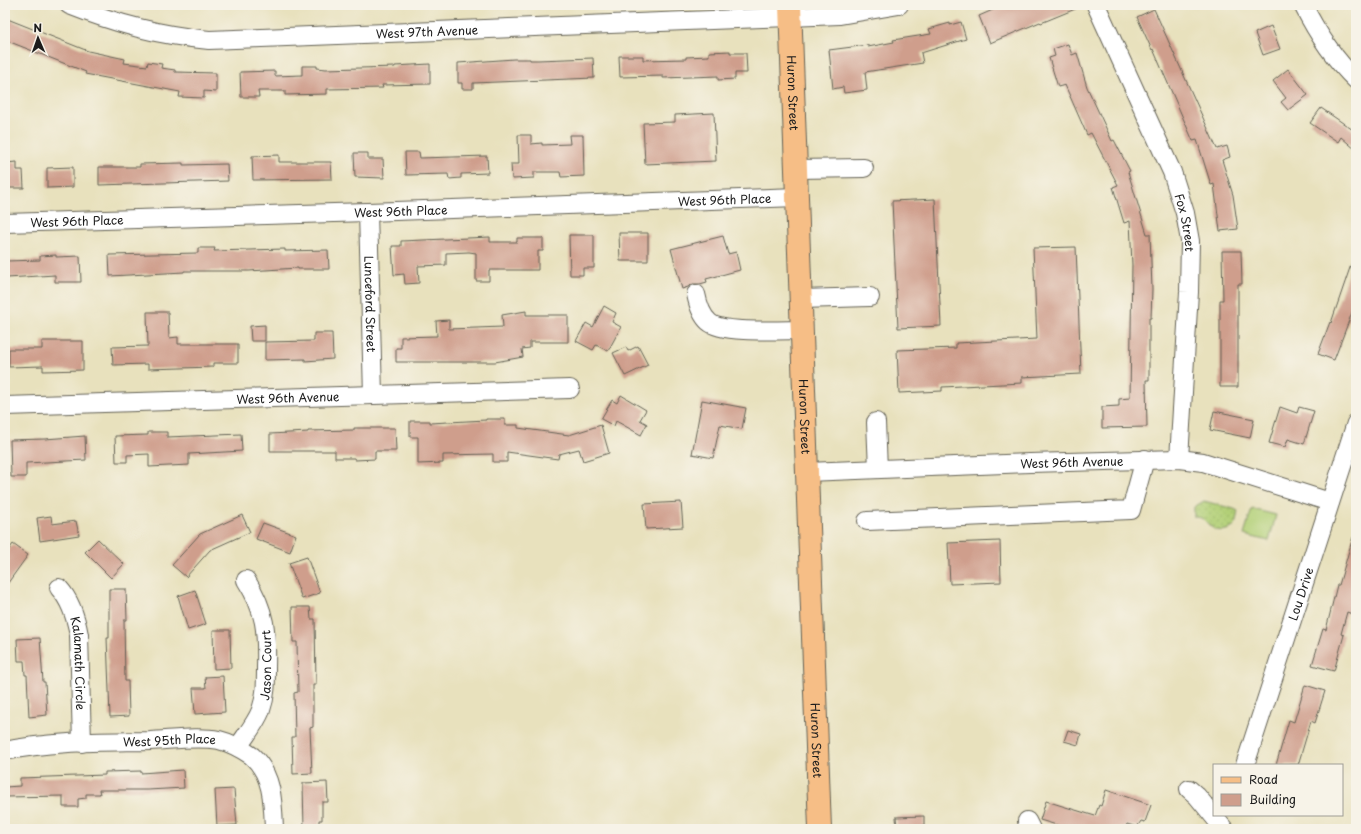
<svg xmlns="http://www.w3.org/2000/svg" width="1361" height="834" viewBox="0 0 1361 834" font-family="'Playpen Sans',sans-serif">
  <defs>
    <pattern id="grass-dots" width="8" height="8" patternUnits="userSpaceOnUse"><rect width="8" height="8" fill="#b2d077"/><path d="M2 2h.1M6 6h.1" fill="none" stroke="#98b266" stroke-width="1.8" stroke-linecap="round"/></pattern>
  </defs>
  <rect width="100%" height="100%" fill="#f7f3e8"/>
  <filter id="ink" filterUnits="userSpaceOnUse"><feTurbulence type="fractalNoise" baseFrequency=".025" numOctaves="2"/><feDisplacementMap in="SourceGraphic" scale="8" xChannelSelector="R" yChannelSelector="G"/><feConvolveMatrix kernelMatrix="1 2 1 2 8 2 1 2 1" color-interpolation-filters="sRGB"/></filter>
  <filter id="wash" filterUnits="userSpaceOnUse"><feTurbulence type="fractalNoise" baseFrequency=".012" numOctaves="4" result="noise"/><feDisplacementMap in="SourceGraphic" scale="16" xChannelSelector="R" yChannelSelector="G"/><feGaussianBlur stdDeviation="0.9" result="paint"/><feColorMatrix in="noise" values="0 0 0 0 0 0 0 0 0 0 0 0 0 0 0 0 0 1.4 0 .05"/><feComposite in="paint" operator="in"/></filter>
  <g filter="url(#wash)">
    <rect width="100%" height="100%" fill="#e8e1bd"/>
    <path fill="url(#grass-dots)" stroke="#67764a" d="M1204 501 1234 509 1238 511 1235 526C1226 532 1216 533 1208 524 1206 522 1204 519 1201 518 1199 517 1196 517 1194 517V507Z"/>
    <path fill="#b2d077" stroke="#67764a" d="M1252 509 1276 515 1269 541 1244 535Z"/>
    <g id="blocks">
      <path fill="#cf9e8c" d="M1004 5H1085L1041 23 1040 22 990 43 979 16Z
        M1154 9 1217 149 1227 146 1230 157 1222 160 1233 195 1238 229 1220 231 1214 184 1211 185 1197 140 1193 141 1153 49 1152 50 1137 17Z
        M5 18 88 51 125 59 124 63 147 66 148 62 162 64 161 68 175 70V72L216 73V92L204 91V98L179 97 180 92 85 74 86 72 5 40Z
        M961 22 966 39 921 53 923 63 865 72 867 90 844 93 843 87 833 89 829 50 868 45V47L894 42 893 40 931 34 929 29 950 23V25Z
        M1271 26 1280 49 1263 55 1255 33Z
        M1068 44 1072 55 1077 53 1087 87 1112 141 1114 140 1130 171 1128 172 1147 234H1150L1152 289 1151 318H1149V380H1146L1147 427 1102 428V407L1119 406V399L1130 398 1132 265 1130 221 1124 223 1113 187 1118 185 1091 133 1087 135 1065 85 1058 87 1049 58 1055 56 1053 49Z
        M730 51V53H746L747 73H735V79L718 80V76L663 78V76L620 77 619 56H643V60L686 59V57L709 56V52Z
        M593 58 594 78 473 83V89H462V83H458V63L514 59H530V60H538Z
        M430 64V84L382 85 383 88 327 89V94L285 95V91H258L259 97H241L240 72 275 71V76L302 75V66H317V68L326 69 395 67V66Z
        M1288 69 1308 95 1288 110 1281 102 1286 98 1273 81Z
        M1321 108 1356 132V150L1341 137 1338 142 1310 123Z
        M714 113 716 161 645 164 643 123 675 122V115Z
        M518 135H531V144L542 143V145L570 144 569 135H583L584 176 561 177 560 172H534V178L512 179 511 164H519Z
        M405 152H419L420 158 487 156 488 173 461 174V178L449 179 448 174 406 175Z
        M354 153H368V159H383L384 178 355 177Z
        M279 155V162H331L332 179 253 180 252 156Z
        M17 162V170H23L24 188H5V163Z
        M183 163V165L227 164 228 181 99 185V167H140V164Z
        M73 167V187L47 188V168Z
        M935 199 941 326 898 328 892 201Z
        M619 233H648V261H620Z
        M569 235H594V268H583V275H570Z
        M723 236 728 254 736 252 740 270 706 279 707 282 700 284H693L688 287 682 289 671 249Z
        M490 237V242H517V238H543V251H538V270H489V281H476V253L469 252 446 253V265L418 266 419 283 405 284 404 274 394 275 392 246H401V241Z
        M1076 247 1081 374 1022 377V383L942 387V391L899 393 897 350 956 348V343L1037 339 1033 248Z
        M198 248H215L214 251 285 249V251L328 250 329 269H298V268L249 271H184V272L110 276 109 255 198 253Z
        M1222 251H1241L1242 284H1238V387H1220V300H1223Z
        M56 255V257L80 256 81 282H55V275L7 278 6 261 40 260V256Z
        M1354 256H1356V302L1334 360 1318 354 1330 322 1331 323Z
        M604 306 616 313 612 322 621 327 608 351 596 345 593 350 576 341 586 323 593 327Z
        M526 311V315H568V342H530V348L522 349 523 357 495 362H396V348H401V337L437 336 436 321 449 320V329L503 327 502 315Z
        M147 312H168L169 338 178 337V344H238V363H213V367L148 369V364L113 365 112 347 148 346Z
        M265 325V341H251L250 326Z
        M314 333H332L333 359 305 361V359L265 360V342L314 341Z
        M42 341H83V370L43 371V366L9 367V349H42Z
        M638 346 648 365 625 376 613 353 626 347 628 351Z
        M621 395 646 410 640 420 647 424 641 435 616 421 614 426 601 419 612 400 617 403Z
        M702 400 746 408 742 429 720 425 713 458 692 454Z
        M1280 407 1297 413 1299 407 1314 411 1304 444 1288 439 1285 447 1269 443Z
        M1214 411 1254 419 1250 438 1210 430Z
        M486 419H505V425H518V428L569 435 601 425 609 453 583 461 579 449 559 454 558 459 507 452V462H493V454L443 455V463L418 464V437H410V421H430V423L486 420Z
        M354 428H395L396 451H375V459L355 460 354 458H335V451H270V434L308 432V431L354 430Z
        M148 432H167V437L241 434 242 451 189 454V465L149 467V454L127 455V462H116L115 436 148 435Z
        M85 436 86 460 26 463V477H11L10 440 45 439Z
        M681 502 683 527 646 529 644 504Z
        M242 515 250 532 210 550 186 577 172 565 200 534Z
        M51 516 52 524 76 521 79 535 40 541 37 518Z
        M263 523 296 535 290 552 256 539Z
        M1353 537H1356V598L1352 614 1347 612 1341 634 1344 635 1334 671 1312 665 1323 629 1326 630 1337 585H1339Z
        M98 539 124 564 111 578 85 552Z
        M1000 541 1001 582 950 584 948 543Z
        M13 544 28 555 5 587V555Z
        M307 557 320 593 302 599 289 563Z
        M109 589H126L127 620H124L125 681H128L129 716 110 717 107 638H109Z
        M195 590 206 624 188 630 178 596Z
        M292 607H310L311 619H315L316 685H313V727L310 728 312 773 293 774 292 737H295L294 693 298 692 297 642H293Z
        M213 630H230L231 668 214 669Z
        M40 638 43 682H45L47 715 29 717 27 675H25L24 661H18L17 639Z
        M223 676 225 712 195 714 193 688H206L205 677Z
        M1305 685 1325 691 1315 723 1311 721 1298 765H1276L1289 720 1294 722Z
        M1068 730 1081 734 1078 745 1064 741Z
        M183 770 184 788 148 790H99L100 794H86V798L78 799V807H63V796L5 797V787L20 786V778L105 775V772L141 771V773Z
        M327 782 328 802H322V820H319V829H304L303 783Z
        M234 789 237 825 217 826 215 790Z
        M1106 790 1151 805 1145 822 1141 821 1137 827 1127 824 1125 829H1070L1040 820 1046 801 1095 816 1099 805 1101 806Z
        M924 816V829H897L896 817Z"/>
    </g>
  </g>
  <g filter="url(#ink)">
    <use href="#blocks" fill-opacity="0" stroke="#636154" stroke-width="1"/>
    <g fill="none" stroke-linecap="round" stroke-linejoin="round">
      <g stroke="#636154" stroke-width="20">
        <g id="minor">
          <path id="s1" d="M69 5C117 24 158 35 209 40L840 15 899 5"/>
          <path id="s2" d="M1096 5 1172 172 1185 213 1190 241 1189 292 1179 459"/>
          <path d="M1303 5C1317 33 1333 58 1356 80"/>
          <path d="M796 169 864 168"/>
          <path id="s3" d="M368 212 373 395"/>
          <path id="s4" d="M5 223 368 212 797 197"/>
          <path d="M696 294C698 304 701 315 709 322 722 334 783 330 802 330"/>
          <path d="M801 299 870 297"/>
          <path id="s5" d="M5 406 570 389"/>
          <path d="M876 422 878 469"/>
          <path id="s6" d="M807 472 1030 463 1179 459 1203 462 1330 502"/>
          <path d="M867 521 1131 510 1145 459"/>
          <path id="s7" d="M59 588C71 601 76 618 79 635L82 743"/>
          <path id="s8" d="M238 747C246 735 256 723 261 710 266 696 266 683 266 668 267 632 266 611 246 580"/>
          <path id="s9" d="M5 751C52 741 102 742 150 741 172 740 198 736 219 740 231 743 242 749 252 756 273 775 273 803 274 829"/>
          <path id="s10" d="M1245 765 1356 423"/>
          <path d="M1189 789 1197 796 1224 829"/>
          <path d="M1027 821 1031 829"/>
        </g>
      </g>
      <g stroke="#636154" stroke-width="24">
        <g id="major">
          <path id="s11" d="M790 5 820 829"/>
        </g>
      </g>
      <use href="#minor" stroke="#fff" stroke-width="18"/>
      <use href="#major" stroke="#f6be86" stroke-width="22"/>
    </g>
  </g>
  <g text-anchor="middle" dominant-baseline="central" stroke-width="3" stroke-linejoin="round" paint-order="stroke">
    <g font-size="12" fill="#1c1c1c" stroke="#f7f3e8">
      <text stroke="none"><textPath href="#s1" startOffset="363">West 97th Avenue</textPath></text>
      <text stroke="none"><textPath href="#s11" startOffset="88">Huron Street</textPath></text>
      <text stroke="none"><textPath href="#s4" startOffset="720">West 96th Place</textPath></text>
      <text stroke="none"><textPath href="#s4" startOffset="396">West 96th Place</textPath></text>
      <text stroke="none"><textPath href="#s4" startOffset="72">West 96th Place</textPath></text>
      <text stroke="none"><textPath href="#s2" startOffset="236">Fox Street</textPath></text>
      <text stroke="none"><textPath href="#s3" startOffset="92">Lunceford Street</textPath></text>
      <text stroke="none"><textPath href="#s5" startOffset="283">West 96th Avenue</textPath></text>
      <text stroke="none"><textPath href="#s11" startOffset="412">Huron Street</textPath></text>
      <text stroke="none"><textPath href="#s6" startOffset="265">West 96th Avenue</textPath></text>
      <text stroke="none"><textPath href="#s10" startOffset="180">Lou Drive</textPath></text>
      <text stroke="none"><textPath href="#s7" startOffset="80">Kalamath Circle</textPath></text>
      <text stroke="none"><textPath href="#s8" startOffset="89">Jason Court</textPath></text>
      <text stroke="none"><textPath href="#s9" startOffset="165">West 95th Place</textPath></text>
      <text stroke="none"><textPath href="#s11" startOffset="736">Huron Street</textPath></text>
    </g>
  </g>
  <rect width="1361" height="834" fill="none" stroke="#f7f3e8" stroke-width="20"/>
  <rect x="1213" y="764" width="130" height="52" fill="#f7f3e8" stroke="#9f9d96"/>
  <rect x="1221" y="777" width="20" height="6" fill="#f6be86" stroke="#9f9d96"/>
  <text x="1249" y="784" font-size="12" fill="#1c1c1c">Road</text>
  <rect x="1221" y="794" width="20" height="12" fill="#cf9e8c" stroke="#9f9d96"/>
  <text x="1249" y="804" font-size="12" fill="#1c1c1c">Building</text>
  <g transform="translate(38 38) rotate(358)" stroke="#f7f3e8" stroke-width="3" paint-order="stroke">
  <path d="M0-3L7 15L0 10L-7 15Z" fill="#1c1c1c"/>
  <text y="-6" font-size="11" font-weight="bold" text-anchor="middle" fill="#1c1c1c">N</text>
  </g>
</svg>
